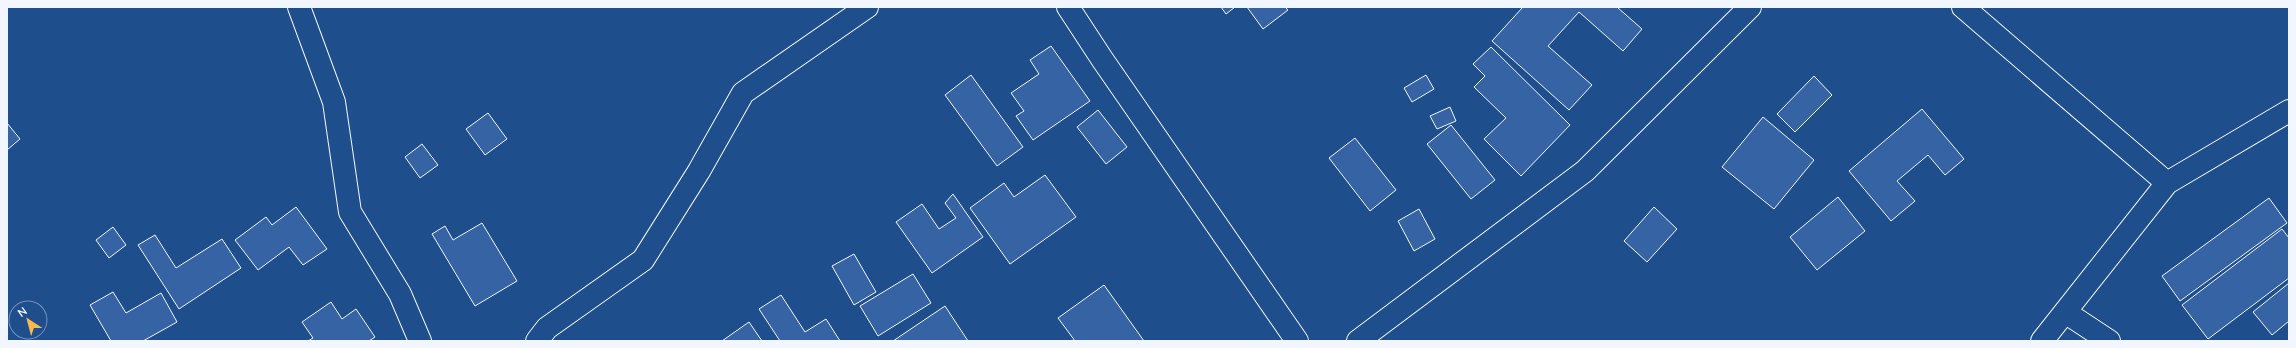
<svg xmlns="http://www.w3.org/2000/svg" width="2296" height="348" viewBox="0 0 2296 348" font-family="'Nunito Sans',sans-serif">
  <rect width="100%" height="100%" fill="#1f4e8c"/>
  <path fill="#3563a3" stroke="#f2f6ff" d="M1221 7H1235L1226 14Z
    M1247 7H1285L1288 10 1263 29Z
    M1523 7H1617L1642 29 1623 51 1579 12 1548 46 1592 85 1569 110 1492 41Z
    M1051 46 1090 101 1033 140 1016 116 1024 111 1011 93 1039 74 1030 60Z
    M1491 47 1570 125 1521 176 1484 139 1506 118 1474 87 1485 76 1473 64Z
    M971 75 1023 147 997 166 945 95Z
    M1426 75 1434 89 1412 102 1404 88Z
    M1814 76 1832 95 1795 132 1777 114Z
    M1450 107 1456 121 1437 129 1430 116Z
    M1922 109 1964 159 1945 175 1928 155 1897 181 1915 201 1891 221 1849 171Z
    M1098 110 1127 147 1106 164 1077 127Z
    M488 113 507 139 485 155 466 129Z
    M1763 117 1814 160 1774 209 1722 167Z
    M7 123 20 139 7 150Z
    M1451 125 1495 180 1471 199 1427 144Z
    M1355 138 1396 190 1370 211 1329 158Z
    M422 144 438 165 420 178 405 157Z
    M1045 175 1076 217 1010 264 970 208 1004 183 1014 197Z
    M953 194 983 237 932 273 896 222 922 204 939 229 956 218 945 203Z
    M1838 197 1865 231 1817 270 1790 237Z
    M2269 198 2287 223 2180 301 2162 276Z
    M296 207 327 249 303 265 289 247 258 270 235 240 266 217 272 225Z
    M1654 207 1677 229 1647 262 1624 241Z
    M1419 209 1435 239 1414 251 1398 221Z
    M482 223 517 281 475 306 432 234 445 226 453 240Z
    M113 227 126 245 109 258 96 240Z
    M2282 229 2289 238V278L2208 339 2182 305Z
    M155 235 176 268 222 239 241 268 179 309 138 245Z
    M854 254 876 292 854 305 832 266Z
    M913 274 931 303 878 336 860 306Z
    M2289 283V321L2272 335 2253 312Z
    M1104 285 1144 341H1075L1058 318Z
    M113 292 126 313 161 293 177 322 143 341H111L90 305Z
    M781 295 805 332 826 319 840 341H780L759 309Z
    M331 302 342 319 356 309 375 337 369 341H308L313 338 302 322Z
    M945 306 968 341H893Z
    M749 322 762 341H722Z"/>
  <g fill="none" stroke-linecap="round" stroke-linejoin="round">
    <g stroke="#f2f6ff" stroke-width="24">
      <path id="street" d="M299 7 334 102 350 212 400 294 420 341
        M1068 7 1102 59 1297 341
        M1963 7 2167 183
        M2065 312 2109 341
        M537 341 547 328 643 260 699 171 743 93 867 7
        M1358 341 1585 171 1750 7
        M2042 341 2167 183 2289 111"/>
    </g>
    <use href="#street" stroke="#1f4e8c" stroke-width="22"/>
  </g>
  <rect width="2296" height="348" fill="none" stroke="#f2f6ff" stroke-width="16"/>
  <g transform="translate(28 320) rotate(324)"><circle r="19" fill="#1f4e8c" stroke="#7391ba"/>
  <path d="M0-3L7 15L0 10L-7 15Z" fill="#ffb74d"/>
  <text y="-6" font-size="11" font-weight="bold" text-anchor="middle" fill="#f2f6ff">N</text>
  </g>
</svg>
